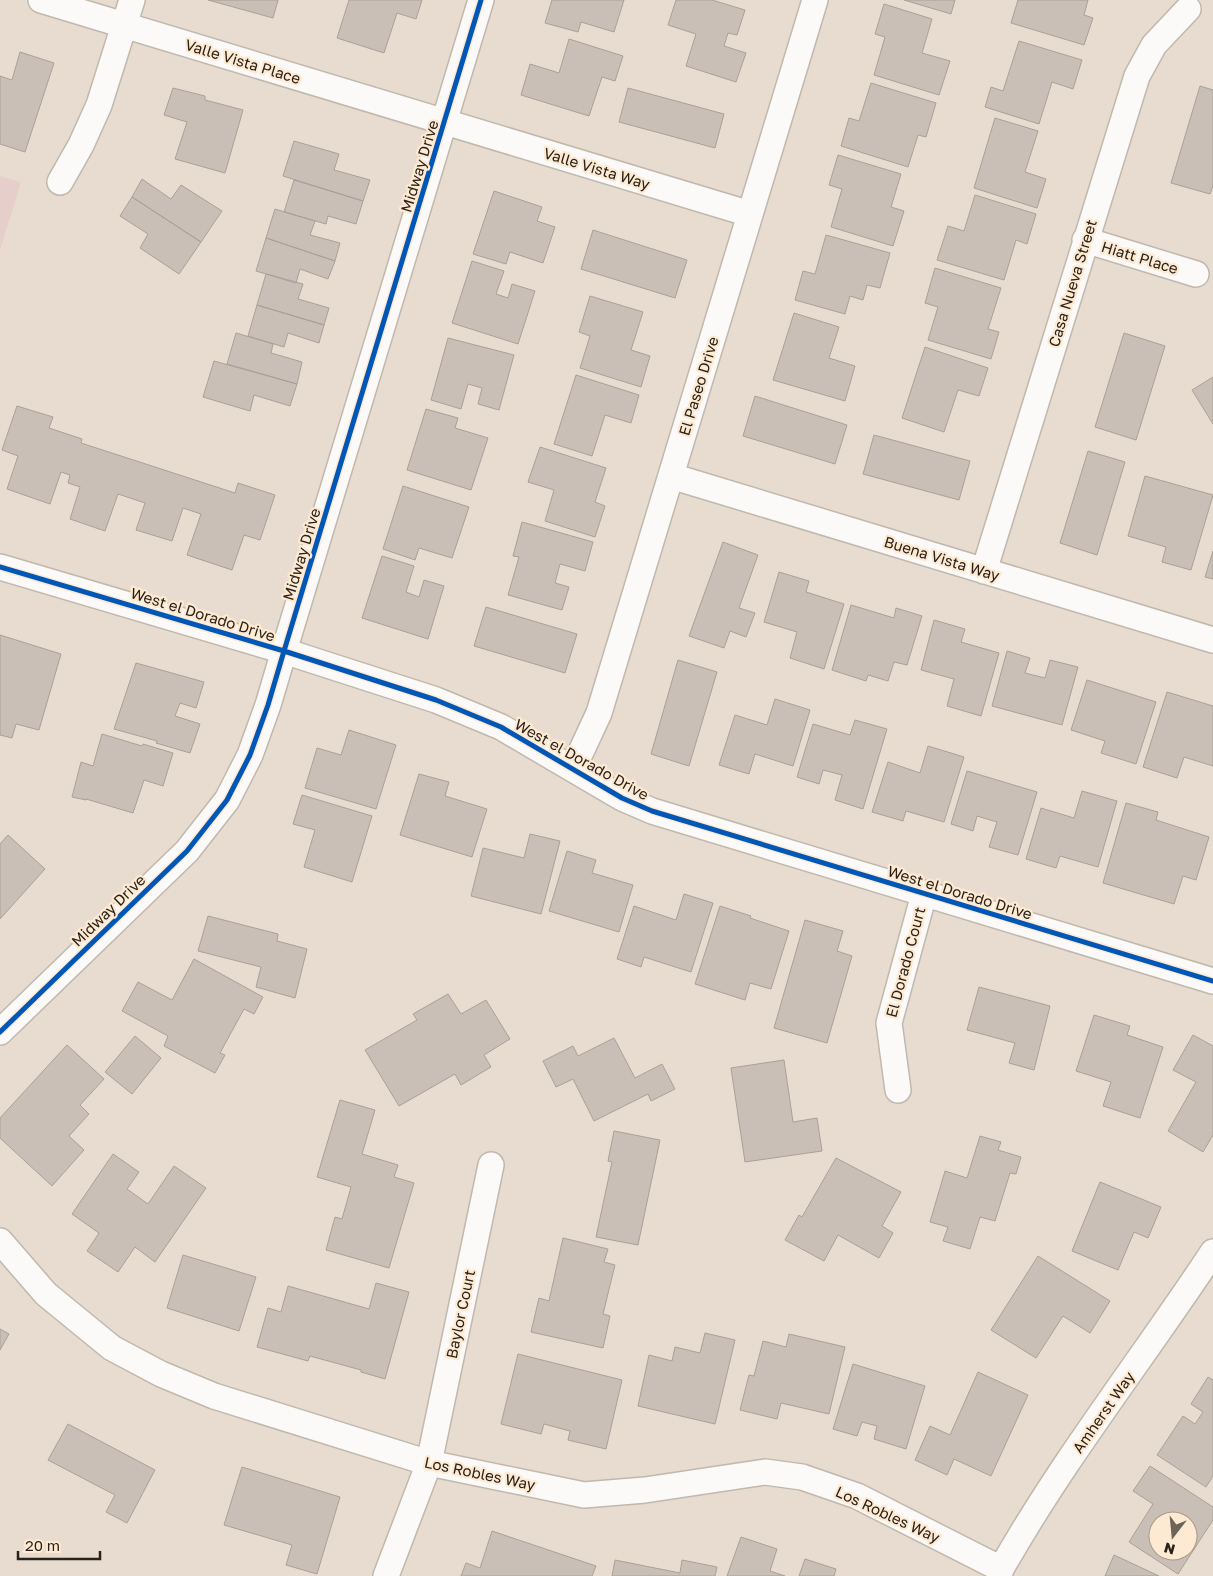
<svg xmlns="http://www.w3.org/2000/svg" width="1213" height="1576" viewBox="0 0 1213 1576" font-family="'Golos Text',sans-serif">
  <rect width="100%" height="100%" fill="#e7dccf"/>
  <path fill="#e6ceca" d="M0 176 21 182 0 250Z"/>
  <path fill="#cabfb6" stroke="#a9a097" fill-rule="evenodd" d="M208 0H278L273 18Z
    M349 0H422L416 19 397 13 384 53 337 38Z
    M552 0H624L614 32 581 22 578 32 545 23Z
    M676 0H712L745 10 737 35 728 33 724 46 746 53 736 82 686 66 696 34 668 25Z
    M904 0H955L951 14Z
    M1018 0H1088L1084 15 1093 18 1084 45 1011 23Z
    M884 4 932 19 922 53 950 61 939 95 874 75 885 37 875 34Z
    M569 39 623 56 615 81 602 77 589 116 521 95 530 64 559 73Z
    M1019 41 1082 60 1073 89 1052 82 1039 124 985 107 991 87 1003 91Z
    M20 52 54 63 25 152 0 144V76L12 80Z
    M871 83 936 103 926 137 918 135 908 167 841 146 849 118 859 121Z
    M1200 86 1213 90V186L1210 194 1171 183Z
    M173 88 205 96V100L243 110 225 173 175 159 187 122 164 115Z
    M628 88 724 114 715 148 619 122Z
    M995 118 1038 131 1025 172 1046 179 1037 208 974 188Z
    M294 141 339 154 334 170 370 180 363 201 283 176Z
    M838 155 901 174 891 207 904 211 893 246 831 227 842 189 829 185Z
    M142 179 171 199 181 185 222 211 201 242 132 197Z
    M294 180 363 201 356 224 328 216 326 224 284 212Z
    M494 191 542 207 537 221 555 227 543 263 510 252 506 264 473 254Z
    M975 195 1036 214 1027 244 1016 240 1004 280 937 260 948 226 964 231Z
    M132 197 201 242 179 274 140 248 148 234 120 216Z
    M275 209 315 221 310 235 340 243 335 261 266 238Z
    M593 230 687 260 675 298 581 269Z
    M826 235 890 253 880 288 867 285 863 300 850 296 845 314 795 300 803 271 815 274Z
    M266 238 335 261 328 279 300 269 296 283 256 271Z
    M472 261 504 271 496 294 508 298 512 284 535 291 518 344 452 323Z
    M935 268 1001 288 988 329 999 332 991 359 928 340 938 307 925 303Z
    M266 274 303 284 298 299 329 308 324 325 257 305Z
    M590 296 643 312 631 350 650 356 641 387 580 368 590 336 579 332Z
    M257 305 324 325 319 343 288 333 284 347 248 336Z
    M794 313 839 327 829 358 855 366 845 401 773 380Z
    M236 333 273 344 271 353 302 362 297 384 227 364Z
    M1124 333 1165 346 1136 440 1095 427Z
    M448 338 514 355 499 410 478 404 482 388 468 384 461 409 431 400Z
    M925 347 988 368 979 396 958 390 944 432 902 418Z
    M214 361 297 384 290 406 254 395 250 411 203 397Z
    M576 375 639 395 631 423 605 415 592 456 554 444Z
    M1213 377V424L1192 390Z
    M755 396 847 425 835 464 743 436Z
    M17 406 53 417 49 428 82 439 81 443 235 493 238 483 275 495 260 540 244 535 232 570 187 555 201 514 183 508 172 541 136 530 145 503 118 494 105 531 70 519 80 487 68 483 70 475 61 472 50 504 7 489 18 456 2 450Z
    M426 409 458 418 455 428 488 438 471 490 407 470Z
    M874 435 970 461 959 500 863 474Z
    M540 447 606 468 595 502 605 506 595 537 545 521 554 490 528 482Z
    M1088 451 1125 462 1097 555 1060 543Z
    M1145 476 1213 495 1191 570 1162 562 1166 547 1128 536Z
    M403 486 469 507 452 558 419 548 415 560 383 549Z
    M522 522 593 542 585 571 560 564 555 583 569 587 562 610 508 595 519 557 513 556Z
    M723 542 758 555 739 608 755 613 746 637 730 631 724 648 689 636Z
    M1213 551V579L1205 577Z
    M382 556 414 566 406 592 419 597 424 580 444 586 428 639 362 618Z
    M779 572 809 581 806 592 844 604 824 669 790 658 797 632 764 622Z
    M851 605 894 618 896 608 922 616 907 665 894 662 888 681 868 675 866 681 832 670Z
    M486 607 577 634 565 673 474 646Z
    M934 620 965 629 961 642 999 653 981 716 947 706 954 679 921 670Z
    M0 635 61 654 39 730 16 724 12 738 0 735Z
    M1007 651 1030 658 1025 673 1045 678 1050 660 1078 667 1062 725 992 706Z
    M678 660 717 672 689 766 651 754Z
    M136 663 204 682 196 708 180 703 175 716 200 724 190 753 156 743 157 741 114 729Z
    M1087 680 1156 702 1136 764 1101 753 1105 741 1071 730Z
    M1167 692 1213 706V766L1184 757 1177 778 1143 767Z
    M775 699 810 710 793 766 755 754 749 774 719 765 735 715 767 725Z
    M855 720 887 729 863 809 835 800 842 775 823 770 819 784 797 777 813 724 850 735Z
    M349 730 396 745 376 809 305 788 317 748 341 755Z
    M102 734 142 746 143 744 173 753 163 786 144 780 133 813 86 799V800L72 797 81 762 93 766Z
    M928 746 964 757 944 822 906 811 903 821 872 812 888 762 920 773Z
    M967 771 1037 792 1018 855 989 847 997 822 977 816 973 831 951 824Z
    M419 774 449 782 445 796 487 809 472 857 400 835Z
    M1082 791 1117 801 1098 867 1060 856 1056 868 1026 859 1041 808 1074 818Z
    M302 795 372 816 352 882 304 867 315 830 293 824Z
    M1126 803 1158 812 1156 820 1209 837 1196 880 1183 876 1174 904 1103 883Z
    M530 834 560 841 541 914 471 896 483 848 524 858Z
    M8 835 45 869 0 919V844Z
    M567 851 596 860 592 873 633 885 619 932 549 911Z
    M684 894 713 903 691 972 644 957 641 967 617 959 634 906 676 920Z
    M720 906 751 916 750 918 789 931 771 989 750 983 745 1000 695 984Z
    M208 916 278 934 277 941 307 949 295 998 256 987 261 967 198 951Z
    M805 920 843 931 837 951 852 956 827 1043 774 1028Z
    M194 959 263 997 254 1014 244 1009 220 1053 225 1055 215 1073 164 1046 168 1036 122 1011 138 982 172 1000Z
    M979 987 1050 1006 1034 1070 1009 1063 1015 1043 967 1030Z
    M448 994 461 1014 486 1000 510 1039 484 1055 491 1067 461 1085 455 1074 399 1106 365 1050 417 1020 413 1014Z
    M1094 1015 1130 1026 1127 1035 1163 1047 1140 1118 1103 1106 1111 1082 1076 1071Z
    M1193 1035 1213 1046V1135L1203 1152 1168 1131 1196 1082 1173 1070Z
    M135 1036 161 1058 132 1094 105 1072Z
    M614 1038 635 1078 662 1064 675 1089 651 1101 648 1094 594 1121 573 1079 556 1087 543 1061 573 1046 578 1056Z
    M67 1045 104 1079 80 1105 89 1114 69 1136 84 1150 52 1186 0 1138V1118Z
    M784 1060 793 1122 817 1118 822 1151 745 1162 731 1068Z
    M340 1100 375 1110 362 1154 398 1165 394 1177 414 1183 389 1268 326 1250 335 1217 342 1219 351 1187 317 1177Z
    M614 1131 660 1140 638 1245 596 1237 612 1162 608 1161Z
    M980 1136 1001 1142 998 1150 1021 1157 1016 1174 1010 1173 995 1221 980 1217 970 1249 943 1241 948 1227 930 1222 945 1171 967 1178Z
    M113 1154 139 1172 127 1189 148 1204 174 1166 206 1188 155 1262 135 1247 118 1272 87 1251 99 1233 72 1214Z
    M836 1158 901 1192 882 1226 893 1233 879 1258 838 1235 824 1261 785 1240 799 1215 802 1217Z
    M1100 1182 1161 1207 1148 1238 1134 1232 1118 1270 1072 1251Z
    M563 1238 608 1249 604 1262 615 1265 603 1314 610 1316 603 1348 531 1332 539 1298 549 1301Z
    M183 1255 256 1277 239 1331 167 1308Z
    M1038 1256 1110 1301 1090 1333 1063 1316 1036 1358 991 1330Z
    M376 1283 409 1292 385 1379 361 1372V1370L310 1356 308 1361 257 1347 268 1308 281 1312 288 1286 369 1309Z
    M0 1329 9 1334 0 1350Z
    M705 1333 735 1340 715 1424 638 1406 649 1355 672 1361 675 1347 700 1353Z
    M789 1334 845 1347 829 1414 781 1403 777 1419 740 1410 749 1375 754 1376 763 1341 786 1347Z
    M518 1354 622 1380 606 1449 568 1440 570 1431 544 1424 541 1434 501 1424Z
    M853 1364 925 1386 906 1449 874 1439 877 1426 862 1422 857 1436 833 1429Z
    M978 1372 1028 1395 991 1476 954 1459 947 1475 915 1460 930 1426 950 1435Z
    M1208 1377 1213 1380V1476L1206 1487 1157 1455 1183 1416 1195 1424 1203 1412 1191 1404Z
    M68 1424 155 1470 127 1523 106 1512 115 1495 48 1460Z
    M1150 1466 1213 1507V1520L1178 1574 1129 1542 1153 1504 1133 1491ZM1158 1521H1188V1551H1158Z
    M242 1467 340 1497 317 1574 286 1565 292 1545 224 1525Z
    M492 1531 596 1566 592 1576H461L466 1563 480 1568Z
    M741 1537 777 1549 770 1571 785 1576H727Z
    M1114 1555 1159 1576H1105Z
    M805 1559 836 1569 834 1576H799Z
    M615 1560 680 1573 682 1560 717 1567 715 1576H612Z"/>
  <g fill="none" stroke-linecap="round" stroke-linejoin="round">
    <g stroke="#c0b8ad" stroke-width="28">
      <path id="minor" d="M41 0 750 214
        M60 182 81 145 99 105 132 0
        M1085 240 1196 274
        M671 476 1213 640
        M0 567 284 651 436 700 501 727 622 798 652 811 1213 981
        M984 571 1137 76 1154 45 1188 9
        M573 769 599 713 815 0
        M0 1032 187 851 227 800 250 755 268 705 284 651 481 0
        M898 1090 889 1023 924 894
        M0 1241 46 1294 112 1348 161 1374 214 1396 429 1463 584 1495 645 1490 765 1472 802 1477 857 1496 1001 1569
        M386 1576 429 1463 491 1165
        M999 1576 1001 1569C1064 1458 1143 1358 1213 1252"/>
    </g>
    <use href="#minor" stroke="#fbfaf8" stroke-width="25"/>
    <g stroke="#feead2" stroke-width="8">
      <path id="cycleway" d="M0 567 284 651 436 700 501 727 622 798 652 811 1213 981
        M0 1032 187 851 227 800 250 755 268 705 284 651 481 0"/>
    </g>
    <use href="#cycleway" stroke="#0057b8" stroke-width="5"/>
  </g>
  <g text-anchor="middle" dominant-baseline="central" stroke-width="4.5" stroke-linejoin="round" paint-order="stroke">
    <g font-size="15" fill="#292219" stroke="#feead2">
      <text transform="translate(243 61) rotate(17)">Valle Vista Place</text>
      <text transform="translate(419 166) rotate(-73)">Midway Drive</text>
      <text transform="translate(597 168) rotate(17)">Valle Vista Way</text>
      <text transform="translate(1140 257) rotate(17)">Hiatt Place</text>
      <text transform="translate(1072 283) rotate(-73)">Casa Nueva Street</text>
      <text transform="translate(698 386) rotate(-73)">El Paseo Drive</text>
      <text transform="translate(301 554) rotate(-73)">Midway Drive</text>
      <text transform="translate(942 558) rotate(17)">Buena Vista Way</text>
      <text transform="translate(203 614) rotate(17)">West el Dorado Drive</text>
      <text transform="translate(582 759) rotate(29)">West el Dorado Drive</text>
      <text transform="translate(960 892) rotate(17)">West el Dorado Drive</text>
      <text transform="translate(108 910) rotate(-44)">Midway Drive</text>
      <text transform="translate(905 962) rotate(-75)">El Dorado Court</text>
      <text transform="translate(460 1314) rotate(-78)">Baylor Court</text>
      <text transform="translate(1103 1412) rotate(-55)">Amherst Way</text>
      <text transform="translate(480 1473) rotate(12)">Los Robles Way</text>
      <text transform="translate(888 1514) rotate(25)">Los Robles Way</text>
    </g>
  </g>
  <g transform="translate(1173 1536) rotate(196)"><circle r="24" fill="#feead2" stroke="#a99a88"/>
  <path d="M0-4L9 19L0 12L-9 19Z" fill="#6c6359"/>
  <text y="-8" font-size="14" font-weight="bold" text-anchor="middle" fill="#292219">N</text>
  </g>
  <path d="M18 1551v8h82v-8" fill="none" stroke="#292219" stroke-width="2.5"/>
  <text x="25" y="1551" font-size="15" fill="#292219" stroke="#feead2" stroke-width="4" paint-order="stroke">20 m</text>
</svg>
